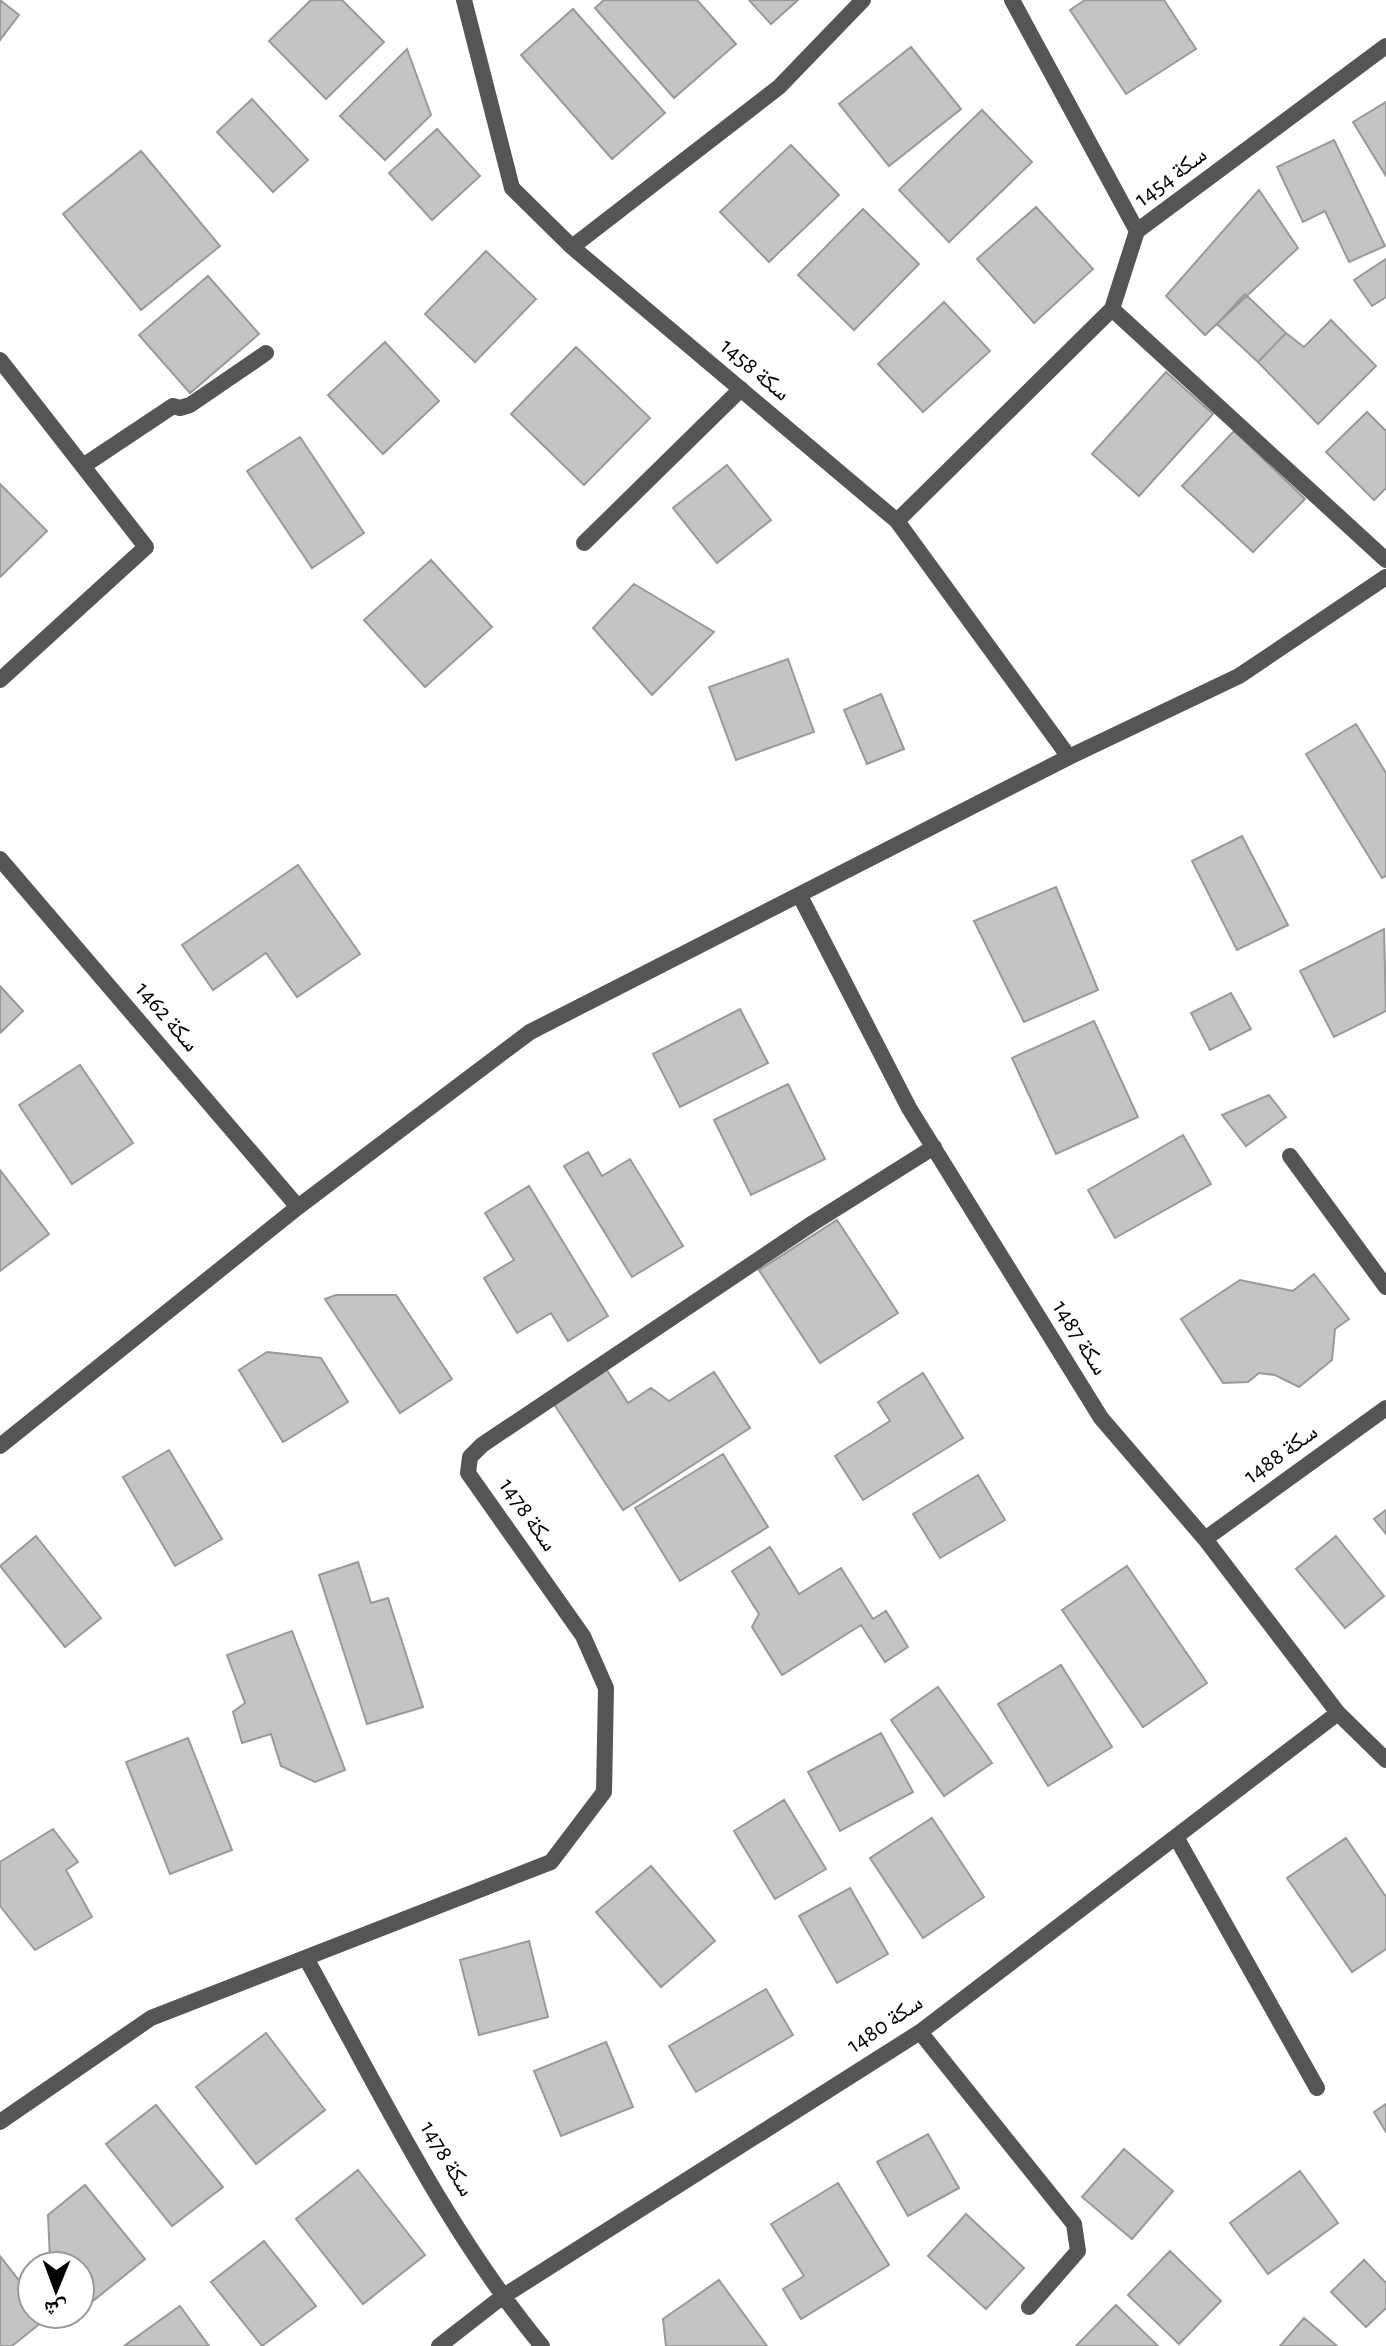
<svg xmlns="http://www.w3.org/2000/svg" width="1386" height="2346" viewBox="0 0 1386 2346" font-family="'Alegreya Sans','Noto Naskh Arabic',sans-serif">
  <rect width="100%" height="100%" fill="#fff"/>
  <path fill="#c4c4c4" stroke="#999" stroke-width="2" d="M0 0 19 15 0 40Z
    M311 0H342L384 42 326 99 269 41Z
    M604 0H697L736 44 674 98 595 8Z
    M749 0H798L771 24Z
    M1085 0H1164L1196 49 1126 94 1070 10Z
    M573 9 665 113 612 159 521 55Z
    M911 47 961 109 889 166 839 104Z
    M407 49 431 115 385 160 340 116Z
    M252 99 308 160 273 192 217 132Z
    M1386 102V176L1353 122Z
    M982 110 1032 162 949 242 899 190Z
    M437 129 480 176 432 220 389 173Z
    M1334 140 1385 246 1349 262 1325 211 1303 222 1277 167Z
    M791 145 839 195 769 262 720 212Z
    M141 151 220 246 141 310 63 214Z
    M1259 190 1298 248 1205 335 1166 296Z
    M1036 207 1093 269 1034 323 977 259Z
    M863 209 919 264 854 330 798 275Z
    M486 251 536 299 475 362 425 314Z
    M1386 259V297L1372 306 1354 280Z
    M208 276 259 334 190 393 139 335Z
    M1245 294 1286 333 1258 362 1217 324Z
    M944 302 990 351 923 412 878 364Z
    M1331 320 1376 366 1318 424 1258 362 1286 333 1304 347Z
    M385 342 439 401 383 454 328 395Z
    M576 347 650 418 584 485 511 414Z
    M1166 372 1213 414 1139 496 1092 454Z
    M1367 412 1386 431V488L1374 500 1326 452Z
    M1234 431 1305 499 1253 552 1182 486Z
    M300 437 364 533 312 568 247 471Z
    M727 465 771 520 717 563 673 508Z
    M0 484 47 531 0 577Z
    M431 560 492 627 425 687 364 620Z
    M634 584 714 632 652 695 593 628Z
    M788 659 814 732 736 760 709 687Z
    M881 694 904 749 867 764 844 710Z
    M1356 724 1386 773V876L1382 878 1306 754Z
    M1242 836 1288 925 1237 950 1192 861Z
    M298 865 360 954 297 997 266 953 213 990 182 945Z
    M1056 887 1098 990 1024 1022 974 921Z
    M1384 929 1386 1011 1334 1037 1300 971Z
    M0 986 23 1011 0 1033Z
    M1231 993 1251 1029 1210 1050 1191 1013Z
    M740 1009 768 1063 680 1107 653 1054Z
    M1094 1021 1138 1117 1056 1154 1012 1058Z
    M80 1065 133 1143 72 1184 19 1105Z
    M788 1084 825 1159 751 1195 714 1120Z
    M1269 1095 1286 1117 1246 1146 1222 1115Z
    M1183 1135 1211 1184 1115 1238 1088 1190Z
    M588 1152 602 1176 630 1159 683 1246 632 1277 564 1166Z
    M0 1170 49 1234 0 1271Z
    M529 1186 608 1316 568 1341 551 1313 517 1333 484 1278 514 1260 485 1213Z
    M837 1220 898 1313 820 1363 759 1270Z
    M1314 1274 1349 1319 1335 1329 1332 1360 1299 1387 1275 1375 1259 1373 1248 1382 1223 1383 1181 1319 1240 1280 1293 1291Z
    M336 1295H396L452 1379 400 1413 325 1299Z
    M267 1352 321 1358 348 1402 283 1442 239 1370Z
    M605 1367 628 1403 651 1388 669 1401 714 1372 750 1428 623 1510 552 1401Z
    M923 1373 963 1438 863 1500 835 1456 890 1421 878 1402Z
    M169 1450 222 1539 175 1566 123 1477Z
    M723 1454 768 1527 680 1581 635 1508Z
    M978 1475 1005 1520 940 1558 913 1514Z
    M1386 1510V1534L1374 1519Z
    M36 1536 101 1618 65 1647 0 1566Z
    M1336 1536 1384 1596 1345 1628 1296 1569Z
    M770 1547 799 1594 841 1568 873 1619 886 1611 908 1647 885 1662 861 1625 782 1675 752 1627 759 1614 732 1571Z
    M358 1562 371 1603 388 1598 423 1707 367 1724 319 1575Z
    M1127 1566 1207 1683 1143 1727 1062 1610Z
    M292 1631 345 1770 315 1782 281 1766 271 1734 242 1743 233 1712 245 1703 227 1655Z
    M1061 1665 1112 1747 1048 1786 998 1704Z
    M938 1687 992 1763 944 1796 891 1720Z
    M881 1733 913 1792 840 1831 808 1772Z
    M188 1738 232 1850 170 1874 126 1762Z
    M784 1800 826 1869 775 1899 734 1831Z
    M932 1818 984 1897 923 1938 870 1858Z
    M53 1829 78 1862 66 1870 92 1917 35 1950 0 1906V1862Z
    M1346 1838 1386 1897V1949L1352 1972 1287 1878Z
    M651 1866 715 1941 661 1987 596 1912Z
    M850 1888 888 1954 837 1983 799 1916Z
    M529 1941 548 2017 479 2035 460 1960Z
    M766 1989 793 2035 696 2092 669 2046Z
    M266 2033 325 2110 256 2164 196 2087Z
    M606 2042 633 2107 561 2136 534 2071Z
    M1386 2104V2132L1374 2112Z
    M156 2105 223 2187 172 2226 106 2144Z
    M928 2134 959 2188 908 2216 877 2162Z
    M1124 2149 1173 2191 1132 2239 1082 2197Z
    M358 2170 425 2255 363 2304 296 2219Z
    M1300 2171 1338 2223 1268 2274 1230 2223Z
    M838 2183 889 2265 801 2319 783 2289 804 2276 771 2224Z
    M85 2185 145 2259 88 2305 80 2295V2266H56L50 2259 48 2215Z
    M966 2214 1024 2268 986 2309 928 2256Z
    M264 2241 316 2306 262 2346 211 2282Z
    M1170 2251 1221 2301 1179 2344 1128 2295Z
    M0 2256 32 2297V2314L48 2317 12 2346H0Z
    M1364 2260 1386 2283V2308L1366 2327 1331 2292Z
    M719 2280 767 2346H666L663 2319Z
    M1116 2305 1158 2346H1076Z
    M180 2306 209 2346H124Z
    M1304 2318 1337 2346H1280Z"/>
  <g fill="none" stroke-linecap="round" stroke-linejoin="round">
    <path stroke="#555" stroke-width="16" d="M1112 309 1386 560
      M83 466 173 406 180 408 190 405 266 353
      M584 543 741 389
      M1176 1837 1317 2088"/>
    <path stroke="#555" stroke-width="16" d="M464 0 512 188 572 247 897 521 1069 757
      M1012 0 1137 231
      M572 247 779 87 863 0
      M0 360 146 547 0 680
      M897 521 1112 309 1137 231 1386 46
      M0 859 298 1207
      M800 896 909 1108 1101 1418 1205 1539 1338 1713 1386 1760
      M1290 1156 1386 1287
      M0 1446 298 1207 530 1032 1069 757 1239 676 1386 577
      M1205 1539 1386 1408
      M307 1960C379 2090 446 2230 542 2346
      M920 2032 1074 2224 1078 2251 1029 2307
      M0 2122 151 2018 551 1862 604 1792 606 1688 583 1636 468 1473 470 1457 482 1445 813 1223 934 1147
      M439 2346 502 2297 920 2032 1338 1713"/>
  </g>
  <g text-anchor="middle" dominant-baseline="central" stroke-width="6" stroke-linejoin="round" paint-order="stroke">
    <g font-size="24" fill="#000" stroke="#fff">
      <text transform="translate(1171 177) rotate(-37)">سكة 1454</text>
      <text transform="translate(755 370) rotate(40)">سكة 1458</text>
      <text transform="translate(167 1017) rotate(49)">سكة 1462</text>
      <text transform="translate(1080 1338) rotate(58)">سكة 1487</text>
      <text transform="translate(1281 1454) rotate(-36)">سكة 1488</text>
      <text transform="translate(528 1515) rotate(55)">سكة 1478</text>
      <text transform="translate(885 2024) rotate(-34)">سكة 1480</text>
      <text transform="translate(447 2159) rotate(59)">سكة 1478</text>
    </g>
  </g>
  <g transform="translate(56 2290) rotate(181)"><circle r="38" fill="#ffffff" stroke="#999999" stroke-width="2"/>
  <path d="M0-6L14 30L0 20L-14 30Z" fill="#000000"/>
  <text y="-12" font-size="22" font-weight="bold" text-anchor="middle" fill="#000000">ش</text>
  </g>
</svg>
